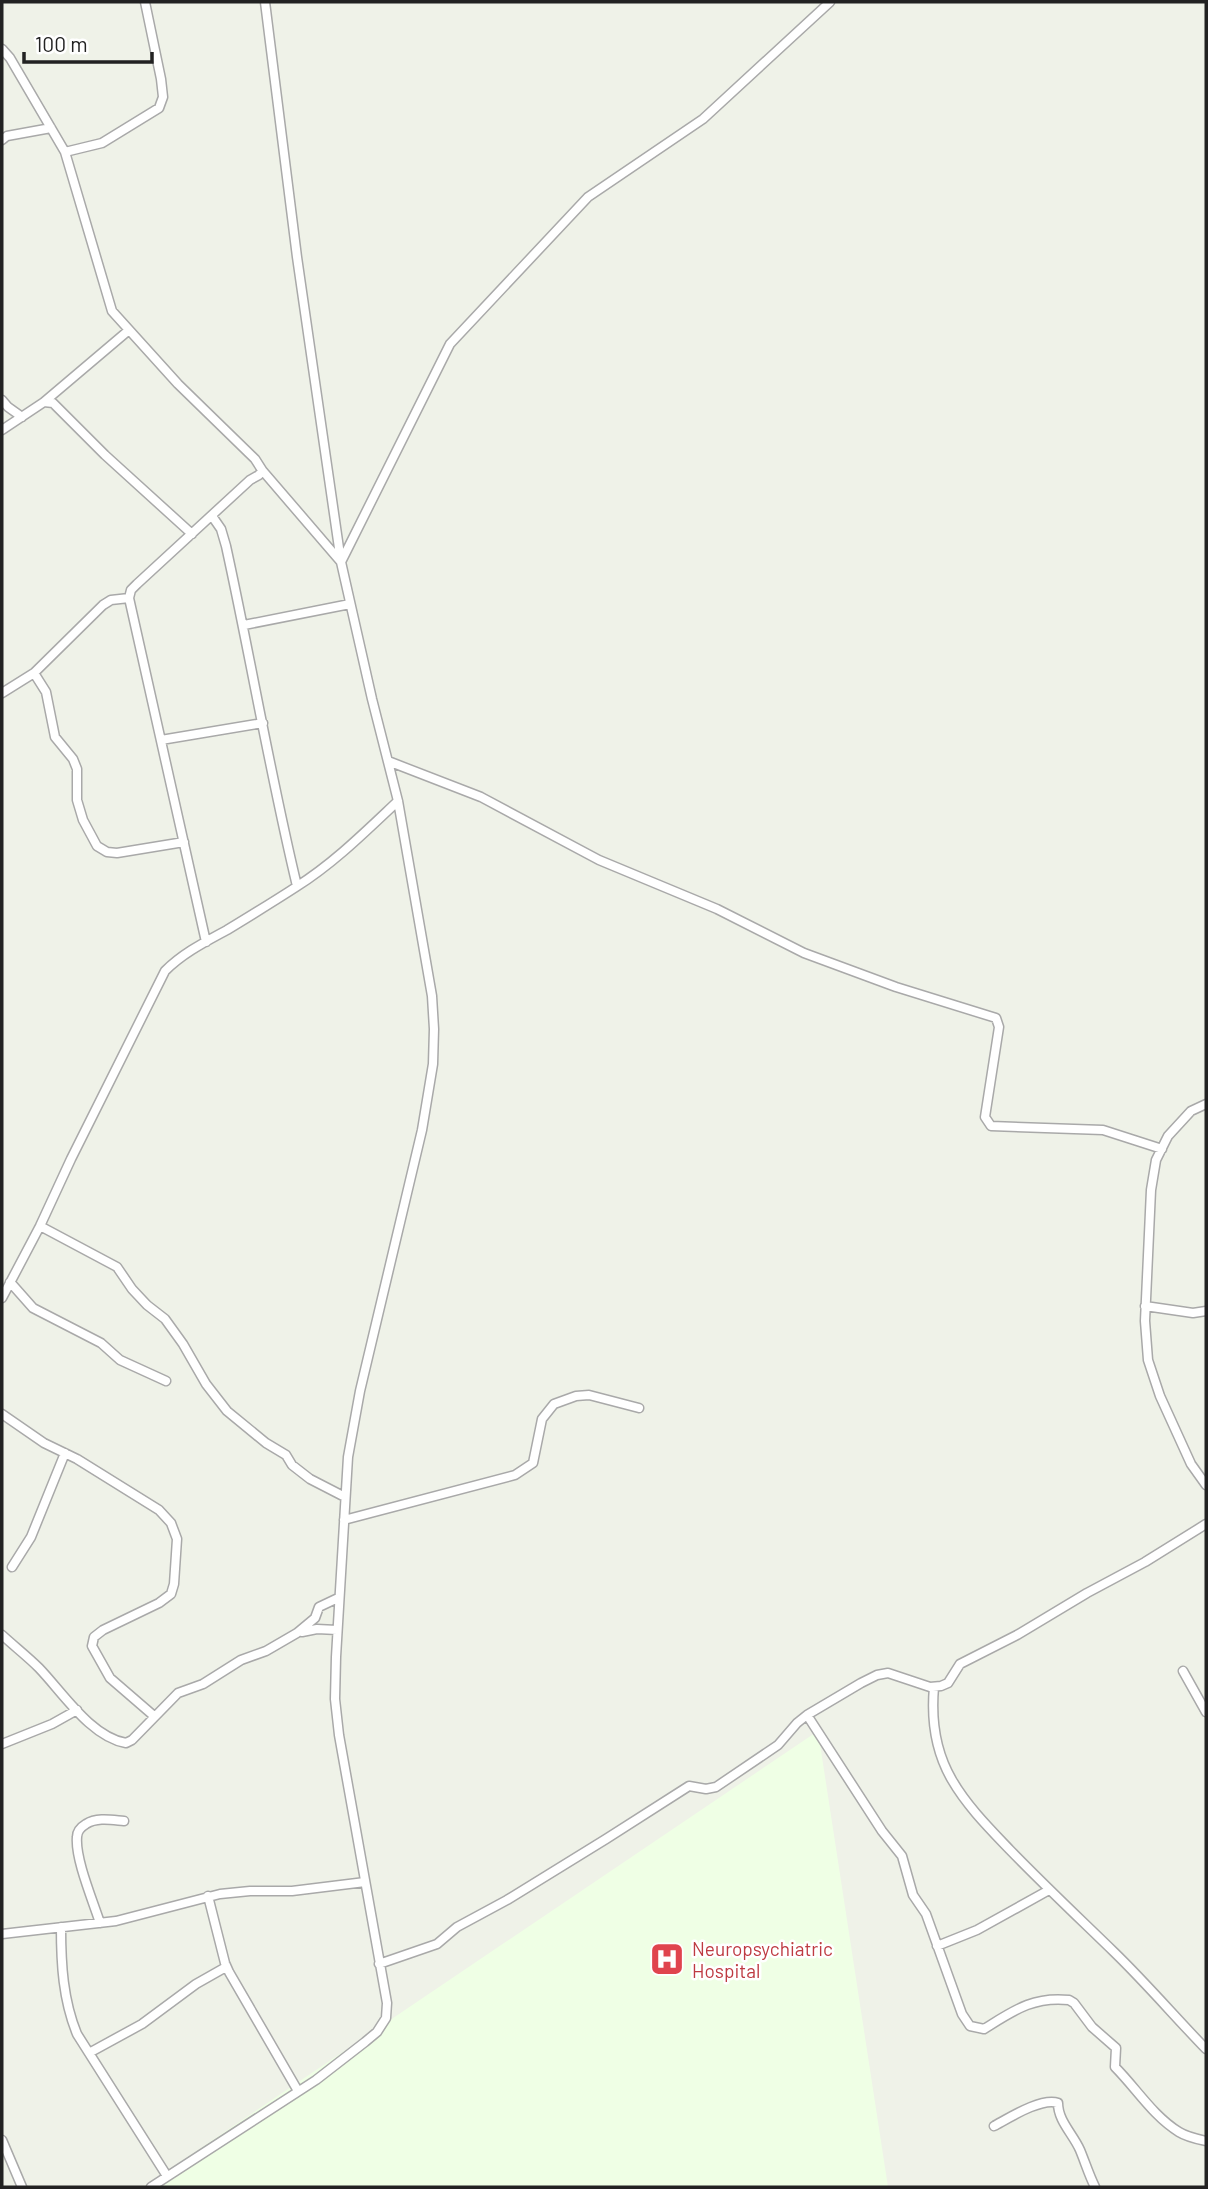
<svg xmlns="http://www.w3.org/2000/svg" width="1208" height="2189" viewBox="0 0 1208 2189" font-family="Barlow,sans-serif">
  <rect width="100%" height="100%" fill="#eff2e8"/>
  <path fill="#efffe5" d="M818 1731 888 2187H143Z"/>
  <g fill="none" stroke-linecap="round" stroke-linejoin="round">
    <g stroke="#a9a9a9" stroke-width="11">
      <path id="minor" d="M2 49 10 58 65 152 112 311 178 384 255 459 262 470 259 475 250 480 137 584 131 590 129 598 206 942
        M2 140 7 136 51 128
        M65 152 102 143 159 108 163 97 161 79 145 2
        M2 400 8 407 22 417
        M44 402 129 330
        M2 430 44 402 53 403 105 455 192 534
        M262 470 341 562 450 344 588 197 703 119 830 2
        M212 516 221 529 226 546C251 660 270 774 297 886
        M244 625 350 604
        M34 673 46 692 55 737 73 759 77 769V800L83 820 97 846 107 852 117 853 184 842
        M2 693 34 673 103 605 111 600 129 598
        M161 740 263 723
        M388 761 481 797 599 860 717 909 804 953 896 987 996 1018 999 1027 985 1117 991 1126 1103 1130 1162 1149
        M1206 1104 1191 1111 1168 1136 1156 1160 1151 1190 1145 1321 1148 1360 1160 1396 1191 1464 1206 1485
        M40 1226 117 1267 132 1289 147 1305 165 1319 183 1344 206 1384 227 1411 266 1443 286 1455 292 1465 310 1479 345 1497
        M10 1282 33 1308 101 1343 120 1360 166 1381
        M2 1298 40 1226 71 1159 165 971C183 953 205 942 227 930 250 916 273 902 296 887 334 863 365 832 398 801
        M1145 1306 1193 1313 1206 1311
        M2 1414 44 1443 77 1459 159 1510 171 1523 177 1539 174 1584 171 1594 159 1603 103 1630 94 1637 92 1646 110 1678 154 1716
        M344 1520 515 1475 533 1463 542 1419 554 1404 576 1396 589 1395 639 1408
        M12 1567 31 1537 65 1453
        M302 1632 317 1629 337 1630
        M2 1635C14 1646 28 1657 39 1668 63 1693 91 1737 126 1743L132 1740 178 1693 203 1684 241 1660 266 1651 297 1633 315 1618 319 1607 338 1598
        M1183 1671 1206 1712
        M934 1687C931 1720 935 1751 952 1780 967 1806 989 1828 1010 1850 1044 1885 1079 1918 1114 1952 1146 1983 1175 2017 1206 2049
        M807 1715 882 1831 902 1856 913 1895 926 1914 962 2014 970 2026 984 2029C1013 2011 1033 1996 1069 2000L1074 2003 1092 2027 1116 2048 1115 2067C1136 2088 1153 2116 1179 2132 1187 2137 1197 2139 1206 2141
        M2 1744 52 1724 77 1710
        M208 1896 225 1963 229 1972 298 2091
        M100 1923C93 1901 75 1859 77 1837 77 1831 81 1827 86 1824 97 1817 112 1820 124 1821
        M61 1927C61 1964 63 2000 77 2034L167 2176
        M2 1934 116 1921 220 1894 250 1891H292L365 1882
        M937 1946 977 1930 1049 1890
        M379 1964 437 1944 457 1927 507 1900 606 1839 689 1786 706 1789 716 1787 778 1745 797 1723 807 1715 861 1683 877 1675 888 1673 930 1687 941 1686 948 1683 960 1664 1017 1635 1087 1593 1145 1562 1206 1524
        M89 2053 142 2024 196 1984 226 1967
        M994 2126C1009 2118 1042 2097 1058 2103 1058 2121 1073 2134 1080 2150 1085 2162 1089 2175 1095 2187
        M2 2140 22 2187
        M151 2187 316 2080 365 2042 377 2032 386 2018 387 2003 339 1735 335 1699 336 1657 348 1457 360 1391 422 1130 433 1064 434 1029 432 996 398 801 372 699 341 562 297 257 265 2"/>
    </g>
    <use href="#minor" stroke="#fff" stroke-width="8"/>
  </g>
  <defs>
    <g id="hospital-square" transform="scale(1.75)"><rect x="-9" y="-9" width="18" height="18" rx="4" fill="#e0444e" stroke="#fff"/><path d="M-5-5h3v3.5h4V-5h3V5h-3V1.5h-4V5h-3Z" fill="#fff"/></g>
  </defs>
  <g fill-rule="evenodd">
    <use href="#hospital-square" x="667" y="1959"/>
  </g>
  <g text-anchor="middle" dominant-baseline="central" stroke-width="5" stroke-linejoin="round" paint-order="stroke">
    <g font-size="19" fill="#be3a42" stroke="#fff" text-anchor="start">
      <text x="692" y="1948">Neuropsychiatric<tspan x="692" dy="22">Hospital</tspan></text>
    </g>
  </g>
  <rect width="1208" height="2189" fill="none" stroke="#222222" stroke-width="7"/>
  <path d="M24 52v10h128v-10" fill="none" stroke="#222222" stroke-width="3.5"/>
  <text x="35" y="52" font-size="21" fill="#222222" stroke="#ffffff" stroke-width="5" paint-order="stroke">100 m</text>
</svg>
